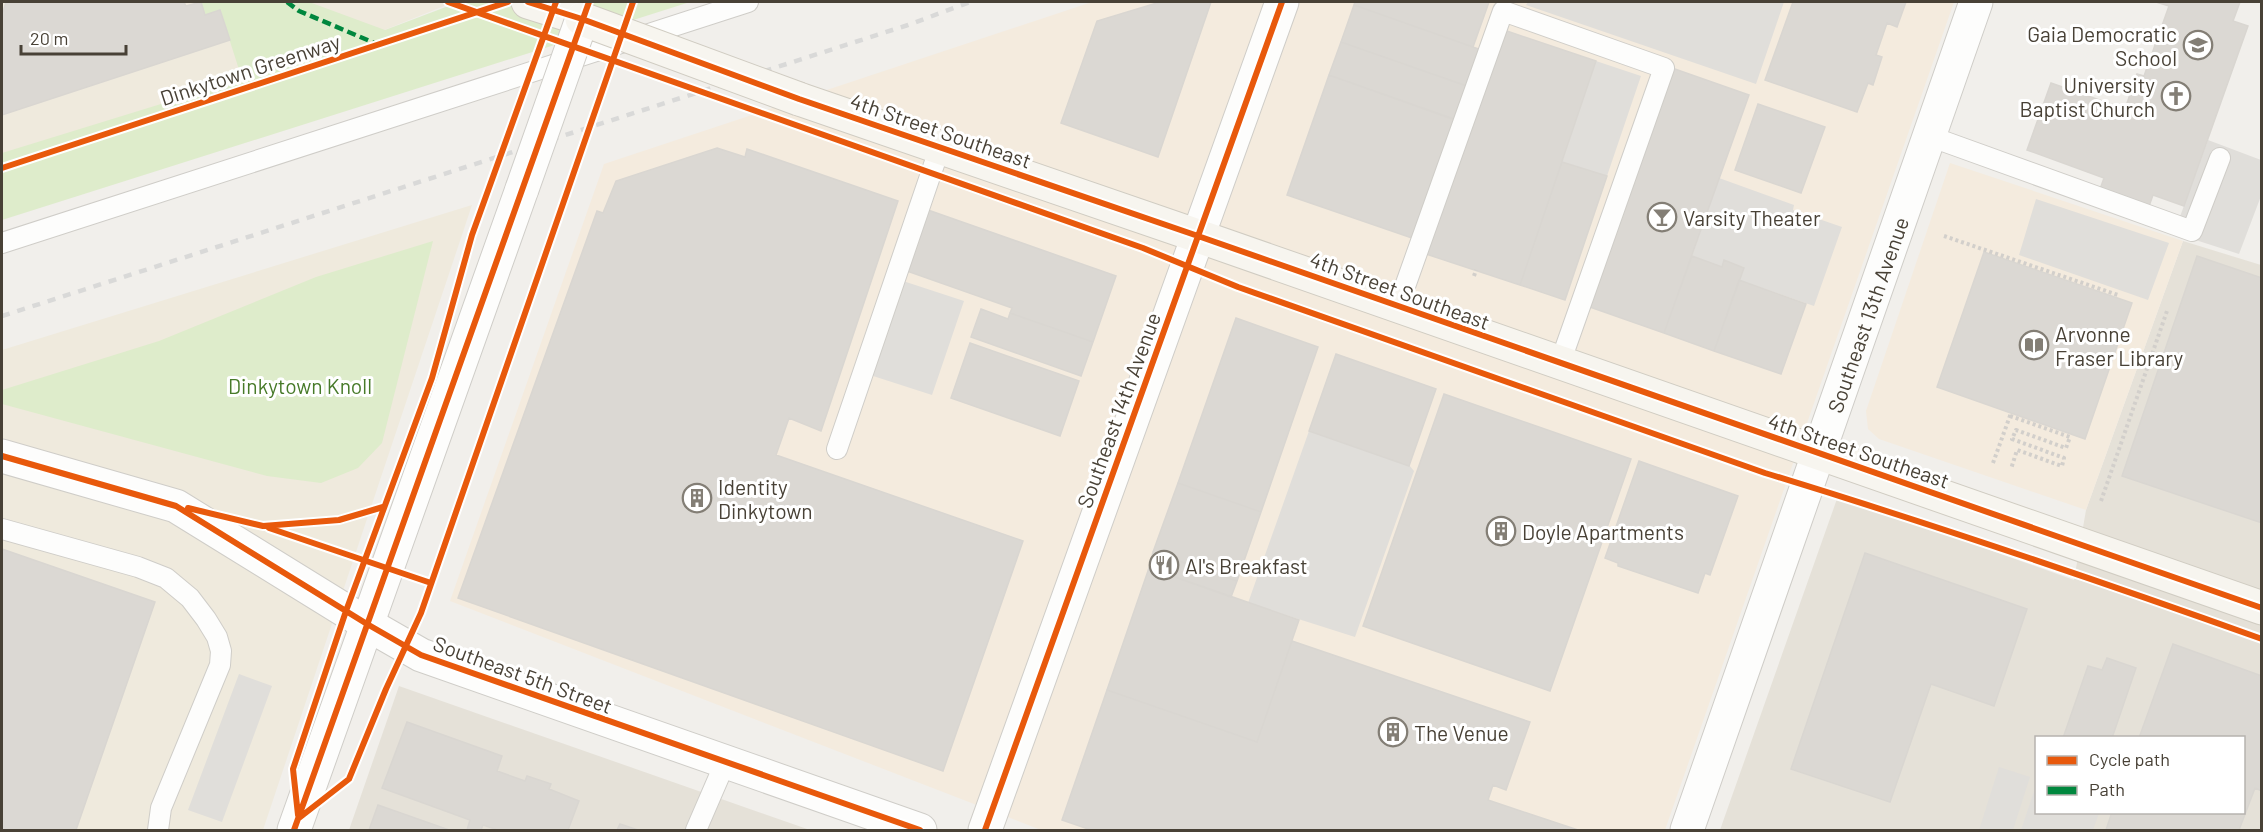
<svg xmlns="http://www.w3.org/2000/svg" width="2263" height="832" viewBox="0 0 2263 832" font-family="Barlow,sans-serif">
  <rect width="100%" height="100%" fill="#f1efeb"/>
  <path fill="#e5e1d8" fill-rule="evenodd" d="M2183 241 2261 265V830H1720L1838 496 2074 580 2086 510ZM2036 738H2244V812H2036Z
    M399 686 810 830H349Z"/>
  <path fill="#f4ebde" d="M1092 2H1954L1665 830H1041L450 601 604 164Z
    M1950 163 2183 241 2086 510 1879 439 1868 429 1866 411Z"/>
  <path fill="#efeadd" d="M2 2H454L2 184Z
    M472 205 263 830H2V350Z"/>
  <path fill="#deeccb" d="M201 2H309L385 30 459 2H690L2 220V153L242 79 220 10 205 15Z
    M433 241 382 443 358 468 321 483 267 476 2 404V390L159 341 316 277Z"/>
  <path fill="#e0deda" d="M1528 2H1784L1756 84 1526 5Z
    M1596 61 1641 76 1607 176 1562 162Z
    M2208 140 2261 160V196L2239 254 2174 233Z
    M1719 178 1794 205 1793 210 1842 227 1814 306 1739 280 1743 267 1724 261 1722 267 1692 256Z
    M2036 199 2169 243 2148 300 2019 255Z
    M903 281 964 301 932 395 870 375Z
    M1309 431 1409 465 1414 471 1355 637 1248 603Z
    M239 674 272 686 222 822 188 810Z
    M1999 767 2030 777 2013 830H1979Z
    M2036 785V812L2099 813 2093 830H2021Z"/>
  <path fill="#dbd8d3" stroke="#d9d6d1" stroke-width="1.5" d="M6 2H184L186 6 201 2 205 15 220 10 230 40 2 115V15Z
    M1160 2H1211L1158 157 1061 123 1097 21Z
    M1355 2H1489L1473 47 1354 5Z
    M1793 2H1906L1897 27 1887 23 1876 55 1882 57 1873 85 1868 83 1857 112 1765 80Z
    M2156 2H2240L2233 21 2248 26 2184 206 2153 195 2148 209 2099 192 2104 178 2027 150 2051 83 2125 109 2137 74 2144 76 2169 6Z
    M1354 5 1487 52 1475 89 1341 42Z
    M1501 29 1596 61 1520 285 1426 254Z
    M1341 42 1467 86 1455 120 1329 75Z
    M1672 68 1749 95 1664 333 1587 306Z
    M1329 75 1454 119 1412 238 1287 195Z
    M1758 104 1825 127 1801 193 1735 170Z
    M717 148 745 157 747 149 898 201 821 431 789 418 776 455 1023 541 943 771 458 598 597 211 603 213 616 181Z
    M1562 162 1607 176 1565 300 1520 285Z
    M928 210 1116 276 1093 342 1010 313 1012 308 907 271Z
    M1984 252 2132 303 2085 439 1937 387Z
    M1692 256 1722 267 1724 260 1744 268 1714 351 1664 333Z
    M2197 256 2262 278V523L2122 476Z
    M1739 280 1806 304 1781 374 1714 351Z
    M981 309 1008 319 1010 313 1093 342 1081 376 971 337Z
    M1236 318 1318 347 1261 512 1178 483Z
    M970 343 1079 381 1060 436 951 398Z
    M1336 354 1436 389 1409 466 1309 431Z
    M1444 394 1631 459 1550 691 1363 626Z
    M1639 461 1738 496 1710 575 1705 573 1698 593 1618 566V563L1605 558Z
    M1178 483 1261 512 1237 581 1153 552Z
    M2 549 155 602 76 830H2Z
    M1153 552 1237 581 1231 597 1149 568Z
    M1865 553 2027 609 1994 706 1931 684 1890 802 1791 769Z
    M1149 568 1299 620 1257 742 1107 690Z
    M1292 641 1530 722 1506 790 1493 785 1488 800 1578 830H1091L1062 820 1107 690 1257 742Z
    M2173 644 2262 676V791L2255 788 2239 830H2106L2112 812H2244V738H2139Z
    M2107 658 2136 668 2112 738H2063L2088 666 2102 670Z
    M407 722 502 756 497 771 525 781 527 776 551 784 549 789 579 801 568 830H498L483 825 481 830H467L470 820 382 788Z
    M378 805 449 830H369Z
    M620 824 638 830H617Z"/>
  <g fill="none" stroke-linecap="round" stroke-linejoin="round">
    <g stroke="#cfcdc8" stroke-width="22">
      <path id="service" d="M1929 136 2192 231 2220 158
        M2 243 748 2
        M1398 306 1503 11 1664 68 1560 363
        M837 449 940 147
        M2 529 138 567 166 578 190 598 206 619 217 637 221 651 220 665 161 808 158 830
        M696 830 725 763"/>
    </g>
    <g stroke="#cfcdc8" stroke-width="35">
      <g id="minor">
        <path d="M367 624 421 655 920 830"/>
        <path id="s1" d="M1687 830 1976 2"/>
      </g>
    </g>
    <g stroke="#cfcdc8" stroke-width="35">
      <path id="tertiary" d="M2 456 176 506 367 624
        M294 830 522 189
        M985 830 1282 2"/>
    </g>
    <g stroke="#d0ccc2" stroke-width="35">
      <path id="secondary" d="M528 2 582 19
        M799 99 1198 236 2262 608"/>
    </g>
    <path stroke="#d2cfcb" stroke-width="4" stroke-dasharray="3 3" stroke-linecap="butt" d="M1944 236 2118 295
      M1474 276 1476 270
      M2010 416 2070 437 2066 448 2016 430 2012 439 2064 458 2062 466 2017 450 2011 469
      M1993 463 2011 413
      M2101 501 2167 311"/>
    <use href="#service" stroke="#fdfdfc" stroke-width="20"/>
    <use href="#minor" stroke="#fdfdfc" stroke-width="33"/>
    <use href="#tertiary" stroke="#fdfdfc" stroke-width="33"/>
    <use href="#secondary" stroke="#f7f5ef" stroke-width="33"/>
    <path stroke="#d9d9d8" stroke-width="4.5" stroke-dasharray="8 8" stroke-linecap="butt" d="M2 316 908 25 970 2"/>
    <g stroke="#cfcdc8" stroke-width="35" stroke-linecap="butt">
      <path id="tertiary-bridge" d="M522 189 582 19"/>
    </g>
    <g stroke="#d0ccc2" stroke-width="35" stroke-linecap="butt">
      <path id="secondary-bridge" d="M582 19 799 99"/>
    </g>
    <use href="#tertiary-bridge" stroke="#fdfdfc" stroke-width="33"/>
    <use href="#secondary-bridge" stroke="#f7f5ef" stroke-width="33"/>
    <path stroke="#00873e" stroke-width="4.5" stroke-dasharray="9 4.5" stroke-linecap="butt" d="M287 2 299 11 377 44"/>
    <g stroke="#fff" stroke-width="10">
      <path id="cycleway" d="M448 2 1143 248 1238 287 1765 473C1932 524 2097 580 2262 639
        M528 2 582 19 799 99 1198 236 2262 608
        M2 168 508 2
        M2 456 176 506 367 624 421 655 920 830
        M188 508 263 526 339 520 383 507
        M269 528 431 583
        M298 815 293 769 346 611 432 378 472 235 556 2
        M299 818 349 779 386 689 421 613 633 2
        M294 830 589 2
        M985 830 1282 2"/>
    </g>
    <use href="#cycleway" stroke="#e8590c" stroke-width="6"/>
  </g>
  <defs>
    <g id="school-ring" transform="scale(1.5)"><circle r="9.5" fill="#fff" stroke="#837e75" stroke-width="1.5"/><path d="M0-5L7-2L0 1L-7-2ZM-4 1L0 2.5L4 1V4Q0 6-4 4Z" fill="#837e75"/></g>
    <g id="church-ring" transform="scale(1.5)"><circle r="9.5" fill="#fff" stroke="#837e75" stroke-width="1.5"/><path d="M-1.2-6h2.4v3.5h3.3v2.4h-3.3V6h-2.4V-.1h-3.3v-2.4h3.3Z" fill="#837e75"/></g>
    <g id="bar-ring" transform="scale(1.5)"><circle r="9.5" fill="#fff" stroke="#837e75" stroke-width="1.5"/><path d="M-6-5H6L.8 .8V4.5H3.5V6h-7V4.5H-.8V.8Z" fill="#837e75"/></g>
    <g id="library-ring" transform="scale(1.5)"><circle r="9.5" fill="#fff" stroke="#837e75" stroke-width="1.5"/><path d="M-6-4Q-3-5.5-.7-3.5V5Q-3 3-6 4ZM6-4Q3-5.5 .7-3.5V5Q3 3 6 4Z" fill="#837e75"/></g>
    <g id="building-ring" transform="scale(1.5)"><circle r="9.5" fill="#fff" stroke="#837e75" stroke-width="1.5"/><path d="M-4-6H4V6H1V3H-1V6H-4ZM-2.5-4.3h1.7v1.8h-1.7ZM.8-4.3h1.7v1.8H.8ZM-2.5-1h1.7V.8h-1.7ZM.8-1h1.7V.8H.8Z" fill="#837e75"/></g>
    <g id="restaurant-ring" transform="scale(1.5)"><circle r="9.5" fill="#fff" stroke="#837e75" stroke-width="1.5"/><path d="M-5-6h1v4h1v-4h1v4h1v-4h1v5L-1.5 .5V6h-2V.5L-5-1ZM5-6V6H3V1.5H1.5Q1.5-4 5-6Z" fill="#837e75"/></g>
  </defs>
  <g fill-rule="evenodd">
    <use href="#school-ring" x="2198" y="45"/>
    <use href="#church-ring" x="2176" y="96"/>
    <use href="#bar-ring" x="1662" y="217"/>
    <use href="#library-ring" x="2034" y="345"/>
    <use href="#building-ring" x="697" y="498"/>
    <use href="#building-ring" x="1501" y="531"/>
    <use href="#restaurant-ring" x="1164" y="565"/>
    <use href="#building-ring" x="1393" y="732"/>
  </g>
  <g text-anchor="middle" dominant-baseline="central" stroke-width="6" stroke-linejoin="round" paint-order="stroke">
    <g font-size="21" fill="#484136" stroke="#fff" text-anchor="start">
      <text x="2177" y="33" text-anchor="end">Gaia Democratic<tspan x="2177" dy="24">School</tspan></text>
      <text x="2155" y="84" text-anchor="end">University<tspan x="2155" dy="24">Baptist Church</tspan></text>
      <text x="1683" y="217">Varsity Theater</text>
      <text x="2055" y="333">Arvonne<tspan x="2055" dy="24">Fraser Library</tspan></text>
      <text x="718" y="486">Identity<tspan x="718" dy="24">Dinkytown</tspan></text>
      <text x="1522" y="531">Doyle Apartments</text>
      <text x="1185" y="565">Al's Breakfast</text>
      <text x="1414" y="732">The Venue</text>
    </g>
    <g font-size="21" fill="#484136" stroke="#fff">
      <text transform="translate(250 69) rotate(-18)">Dinkytown Greenway</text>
      <text transform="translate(941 130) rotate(19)">4th Street Southeast</text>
      <text transform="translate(1400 290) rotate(20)">4th Street Southeast</text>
      <text stroke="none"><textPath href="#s1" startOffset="546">Southeast 13th Avenue</textPath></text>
      <text transform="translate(1118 410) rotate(-70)">Southeast 14th Avenue</text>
      <text transform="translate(1859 450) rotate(19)">4th Street Southeast</text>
      <text transform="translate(523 674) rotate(20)">Southeast 5th Street</text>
    </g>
    <g font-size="21" fill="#477a29" stroke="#fff">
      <text x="300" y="385">Dinkytown Knoll</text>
    </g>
  </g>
  <rect width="2263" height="832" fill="none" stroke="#484136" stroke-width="6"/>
  <rect x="2035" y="736" width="210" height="78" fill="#ffffff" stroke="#b6b3af" stroke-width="1.5"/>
  <rect x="2047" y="756" width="30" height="9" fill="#e8590c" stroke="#b6b3af" stroke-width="1.5"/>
  <text x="2089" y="766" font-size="18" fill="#484136">Cycle path</text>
  <rect x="2047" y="786" width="30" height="9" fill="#00873e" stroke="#b6b3af" stroke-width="1.5"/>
  <text x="2089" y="796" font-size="18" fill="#484136">Path</text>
  <path d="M21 45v9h105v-9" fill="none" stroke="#484136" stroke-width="3"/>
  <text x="30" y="45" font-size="18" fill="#484136" stroke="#ffffff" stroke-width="4.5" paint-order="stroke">20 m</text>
</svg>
